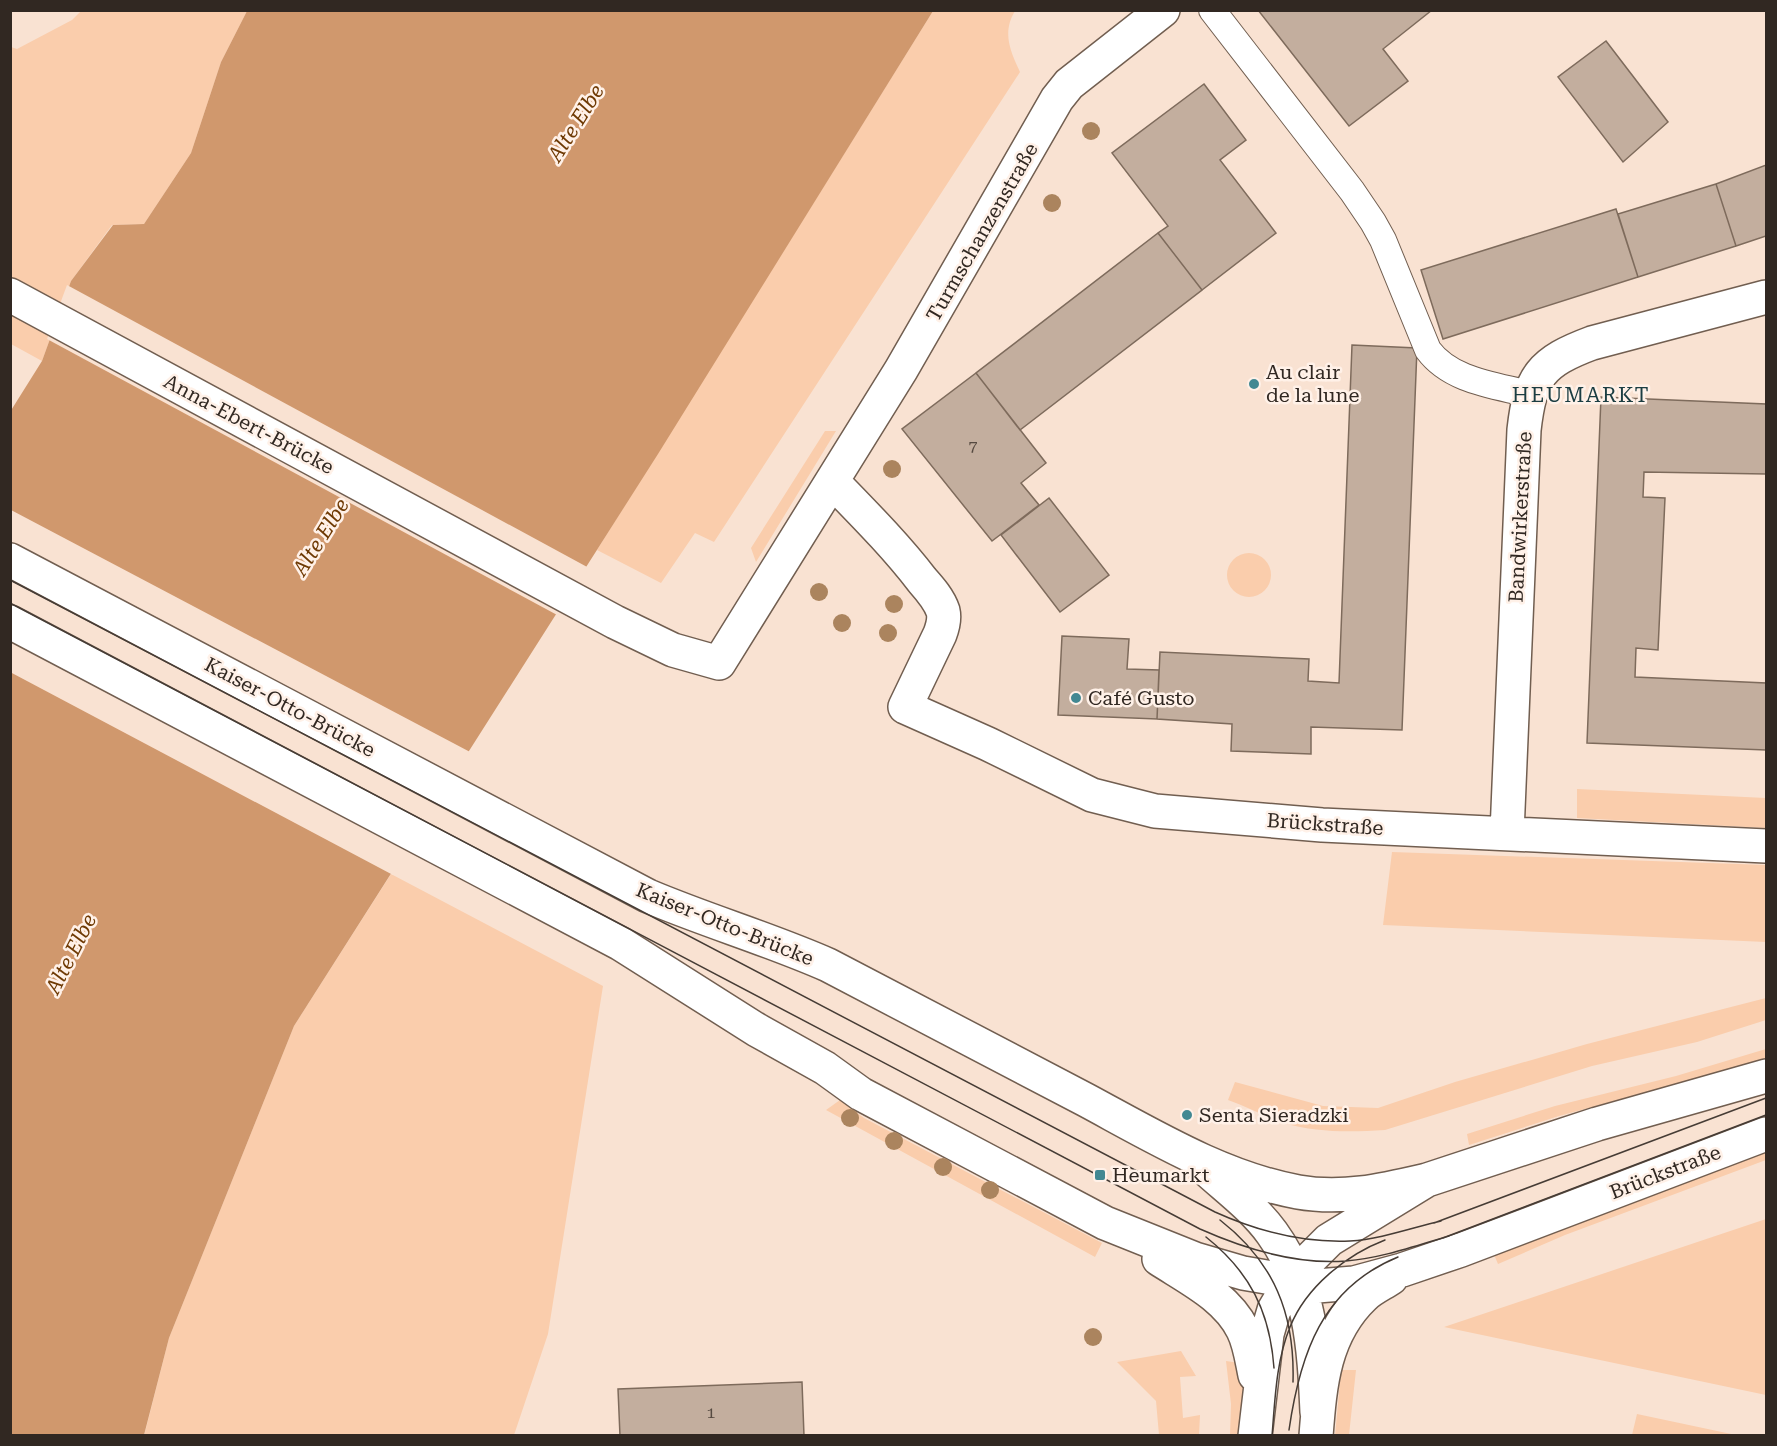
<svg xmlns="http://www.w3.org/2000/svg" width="1777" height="1446" viewBox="0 0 1777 1446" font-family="'Roboto Serif',serif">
  <rect width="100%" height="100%" fill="#f9e2d2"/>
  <path fill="#facdac" d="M81 11H247L221 62 191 153 144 224 112 225 71 281 42 361 11 344V47L17 49 72 20Z
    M933 11H1015C1002 32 1010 51 1020 72L714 542 695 533 661 583 597 550Z
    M825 431H836L756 562 751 548Z
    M1227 575a22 22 0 1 1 44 0a22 22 0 1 1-44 0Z
    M1577 789 1766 798V828L1577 818Z
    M1392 852 1766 865V942L1383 925Z
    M391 874 603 986 548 1334 514 1435 144 1436 169 1338 294 1026Z
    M1766 998V1020L1697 1042 1592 1066 1385 1130C1352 1132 1317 1133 1284 1123 1265 1116 1247 1107 1228 1100L1235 1082 1323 1106 1378 1108 1455 1082 1587 1044Z
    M1766 1049V1060L1559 1116 1469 1145 1467 1134 1555 1106 1676 1076Z
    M840 1100 864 1118 1102 1243 1095 1257 826 1110Z
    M1766 1149V1160L1565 1235 1498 1264 1492 1250Z
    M1766 1219V1395L1444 1327Z
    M1181 1351 1196 1376 1180 1377 1183 1418 1200 1415 1199 1435H1159L1156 1401 1117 1362Z
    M1226 1361 1240 1363 1246 1404 1244 1435H1230L1231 1404Z
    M1341 1370H1356L1349 1435 1335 1436Z
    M1637 1414 1736 1435H1632Z"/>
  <path fill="#d0986d" d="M247 11H933L658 454 294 1026 169 1338 144 1435H11L10 412 42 361 71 281 113 225 144 224 191 153 221 62Z"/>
  <path fill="#f9e2d2" d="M67 285 589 568 559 616 47 339Z
    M11 510 472 753 393 875 10 672Z"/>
  <path fill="#c3ae9e" stroke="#7e6b5c" stroke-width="1.5" d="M1258 10H1432L1383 49 1408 81 1349 126Z
    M1606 41 1668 122 1623 162 1558 77Z
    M1204 84 1246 140 1220 160 1276 233 1202 290 1158 233 1168 226 1112 153Z
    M1766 165V236L1736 246 1716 184Z
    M1716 184 1736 246 1638 277 1618 214Z
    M1616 209 1638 277 1443 339 1421 270Z
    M1158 233 1202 290 1020 430 976 373Z
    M1352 345 1417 348 1402 730 1311 727V754L1231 751 1232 724 1157 719 1160 652 1309 659 1308 681 1339 683Z
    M976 373 1046 463 1021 483 1039 505 992 541 902 429Z
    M1601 397 1766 404V474L1644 472 1643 497 1665 498 1658 650 1636 648 1635 677 1766 683V750L1587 743Z
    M1049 498 1109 575 1060 612 1001 535Z
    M1062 636 1129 639 1127 669 1159 670 1157 719 1058 715Z
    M802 1382 804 1436H620L618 1389Z"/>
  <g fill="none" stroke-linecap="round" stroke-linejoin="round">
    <g stroke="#715e50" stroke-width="28">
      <path id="pedestrian" d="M1212 10 1352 191 1373 222 1383 240 1428 350C1451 381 1494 385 1529 394"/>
    </g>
    <g stroke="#715e50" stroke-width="36">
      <path id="minor" d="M10 295 615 622 673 650 719 663 901 370 1057 99 1069 84 1083 73 1163 10
        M833 482C864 514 895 545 922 580 930 589 939 599 943 611 945 619 943 626 940 634L905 707 988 744 1092 795 1155 811 1322 825 1766 846
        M1507 833 1524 430C1530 376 1541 362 1592 343L1766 297"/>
    </g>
    <g stroke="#715e50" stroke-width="36">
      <path id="secondary" d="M10 560 648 896C707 921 769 939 828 965 914 1010 1000 1055 1086 1100 1153 1136 1222 1178 1298 1192 1343 1200 1384 1190 1427 1180
        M10 622 621 944 757 1030 825 1068 861 1094 1105 1223 1195 1259 1243 1273 1317 1286 1354 1283 1402 1270 1461 1250 1766 1134
        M1206 1169C1228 1189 1254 1208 1272 1233 1311 1287 1314 1347 1317 1412
        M1159 1259C1190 1279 1227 1297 1243 1330 1250 1344 1252 1361 1255 1375
        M1255 1436 1267 1334 1274 1310 1296 1273 1329 1240 1427 1180 1597 1124 1766 1076
        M1316 1436C1320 1384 1324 1334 1364 1296 1371 1289 1382 1284 1391 1278"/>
    </g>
    <use href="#pedestrian" stroke="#fff" stroke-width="26"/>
    <use href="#minor" stroke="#fff" stroke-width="33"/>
    <use href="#secondary" stroke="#fff" stroke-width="33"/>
    <path stroke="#463c35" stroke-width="1.5" d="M10 580 1215 1212C1257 1231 1304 1243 1350 1241 1381 1239 1411 1228 1441 1221
      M10 603 1200 1229C1245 1249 1296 1265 1346 1261 1382 1258 1415 1246 1449 1236
      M1220 1220C1274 1262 1295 1314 1293 1382
      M1434 1223 1766 1098
      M1206 1237C1250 1272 1270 1312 1274 1368
      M1443 1238 1766 1115
      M1289 1430C1300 1354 1322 1288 1398 1257
      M1272 1436C1275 1400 1276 1361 1290 1327 1306 1287 1346 1255 1385 1240"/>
  </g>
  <g fill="#ab845e">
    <circle cx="1091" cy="131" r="9"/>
    <circle cx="1052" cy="203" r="9"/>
    <circle cx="892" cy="469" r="9"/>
    <circle cx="819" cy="592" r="9"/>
    <circle cx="894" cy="604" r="9"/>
    <circle cx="842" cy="623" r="9"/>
    <circle cx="888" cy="633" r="9"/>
    <circle cx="850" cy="1118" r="9"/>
    <circle cx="894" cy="1141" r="9"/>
    <circle cx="943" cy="1167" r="9"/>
    <circle cx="990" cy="1190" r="9"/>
    <circle cx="1093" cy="1337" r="9"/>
  </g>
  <g fill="#428892" stroke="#fff1e8" stroke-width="2">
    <circle cx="1254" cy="384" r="6"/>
    <circle cx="1076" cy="698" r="6"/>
    <circle cx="1187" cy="1115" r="6"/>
    <rect x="1094" y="1169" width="12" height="12" rx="3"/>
  </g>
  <g text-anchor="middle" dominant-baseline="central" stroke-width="5" stroke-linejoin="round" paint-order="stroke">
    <g font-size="16" fill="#564a41">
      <text x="973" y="445">7</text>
      <text x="711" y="1412">1</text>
    </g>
    <g font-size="20" fill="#312822" stroke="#fff1e8">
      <text transform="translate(982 232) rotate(-60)">Turmschanzenstraße</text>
      <text transform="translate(249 424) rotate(28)">Anna-Ebert-Brücke</text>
      <text transform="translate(1520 517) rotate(-87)">Bandwirkerstraße</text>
      <text transform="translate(290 707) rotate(28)">Kaiser-Otto-Brücke</text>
      <text transform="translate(1325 824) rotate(4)">Brückstraße</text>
      <text transform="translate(725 924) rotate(22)">Kaiser-Otto-Brücke</text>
      <text transform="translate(1665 1172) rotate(-21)">Brückstraße</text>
    </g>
    <g font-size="20" fill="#312822" stroke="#fff1e8" text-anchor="start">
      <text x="1266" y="372">Au clair<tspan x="1266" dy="23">de la lune</tspan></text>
      <text x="1088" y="698">Café Gusto</text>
      <text x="1199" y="1115">Senta Sieradzki</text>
      <text x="1112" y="1175">Heumarkt</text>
    </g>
    <g font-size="21" font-style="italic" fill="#6f3a04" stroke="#fff1e8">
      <text transform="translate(576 123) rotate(-58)">Alte Elbe</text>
      <text transform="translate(321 537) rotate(-58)">Alte Elbe</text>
      <text transform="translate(71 954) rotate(-63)">Alte Elbe</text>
    </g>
    <g font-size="21" letter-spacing="1.5" fill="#1b3d42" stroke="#fff1e8">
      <text x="1581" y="395">HEUMARKT</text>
    </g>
  </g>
  <rect width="1777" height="1446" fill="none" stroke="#312822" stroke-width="24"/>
</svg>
